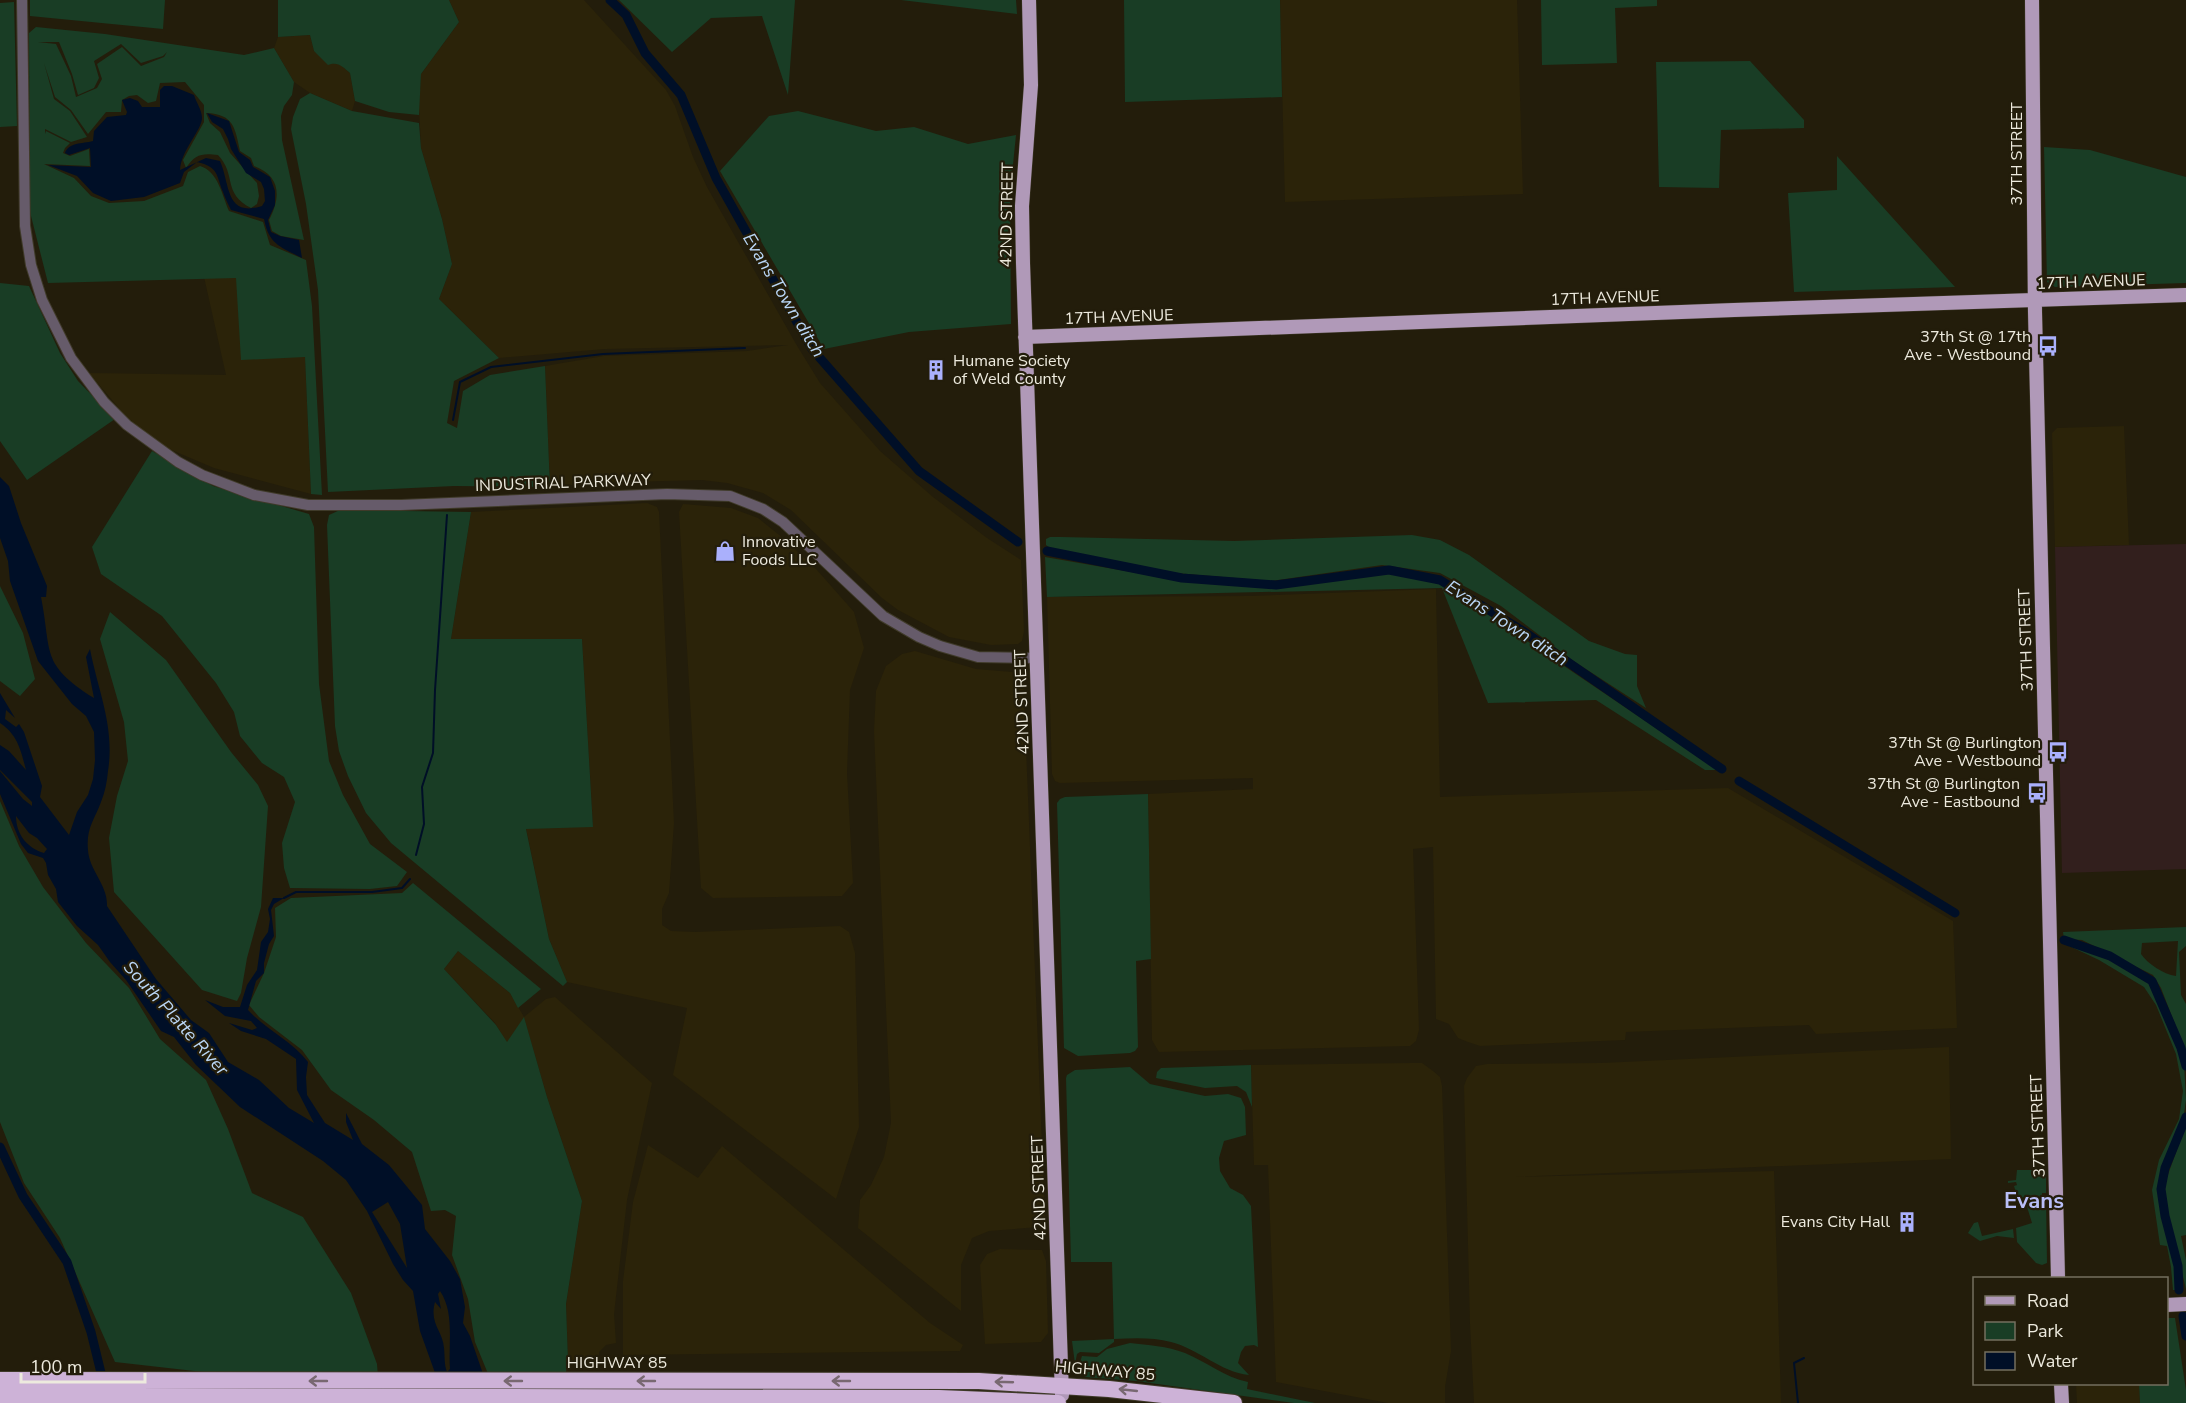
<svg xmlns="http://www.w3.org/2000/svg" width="2186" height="1403" viewBox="0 0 2186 1403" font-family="'Nunito Sans',sans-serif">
  <rect width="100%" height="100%" fill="#231d0b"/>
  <path fill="#2b2309" d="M449 0H584L666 90 675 106 693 157 707 187 796 344 820 383 880 451 933 497 987 538 1021 560 1024 631 1022 641 1018 644 991 645 949 637 898 610 882 598 791 510 763 493 727 483 702 480 589 483 550 487 545 366 604 356 747 351 788 345 605 349 499 358 439 299 452 264 442 219 421 148 419 107 421 74 459 22Z
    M1280 0H1517L1523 194 1285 202Z
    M310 35 314 51 333 63 340 64 350 73 355 101 352 111 310 93 294 82 274 48 278 37Z
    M204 277 237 278 305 357 311 494 214 468 155 443 123 413 89 373 226 375Z
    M2124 426 2129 545 2055 547 2052 433 2057 428Z
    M647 503 657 507 659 512 674 823 669 893 662 909V925L671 931 695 932 840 926 849 932 855 953 859 1127 836 1199 673 1075 687 1008 567 982 549 939 526 828 593 826 582 639H451L471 512Z
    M683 504 731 508 758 518 783 538 817 570 854 612 864 648 850 690 847 773 853 883 842 896 713 898 701 888 679 512Z
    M1436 589 1440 797 1728 788 1953 921 1957 1028 1816 1034 1809 1025 1626 1032 1625 1040 1480 1046 1468 1042 1458 1038 1449 1024 1436 1019 1433 847 1413 849 1419 1030 1416 1041 1410 1046 1159 1052 1152 1040 1148 794 1253 789V778L1060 783 1055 781 1052 774 1047 597 1250 596Z
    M915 651 976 669 1023 673 1045 1221 1039 1227 989 1231 972 1238 961 1265V1311L858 1228 860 1200 871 1185 884 1157 891 1123 874 731 876 691 886 666 902 654Z
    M458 951 510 993 524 1017 546 999 555 997 652 1083 627 1200 614 1314 616 1343 606 1345 599 1352V1360H568L566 1304 582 1201 547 1097 524 1018 507 1043 495 1023 444 969Z
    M1949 1047 1951 1159 1514 1177 1774 1171 1781 1403H1474L1470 1324 1464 1086 1467 1078 1476 1066 1487 1064 1601 1063Z
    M1413 1063H1422L1433 1071 1440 1077 1442 1086 1451 1351 1445 1387V1403H1388L1276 1382 1268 1165H1254L1251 1065Z
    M648 1145 698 1178 722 1146 930 1323 963 1345 960 1351 623 1355V1281L633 1202Z
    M1000 1249 1042 1250 1046 1261 1048 1333 1041 1342 985 1344 980 1265 987 1254Z
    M2076 1384H2139L2140 1403H2077Z"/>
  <path fill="#321f1d" d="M2186 544V869L2062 873 2055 547Z"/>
  <path fill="#193d25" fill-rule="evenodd" d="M30 0H165L163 29 30 16Z
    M278 0H449L459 22 421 74 419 115 389 112 355 101 350 73C343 67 338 61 328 65L314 51 310 35 278 37Z
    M619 0H795L788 95 762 16 711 18 672 52Z
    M901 0H1016L1017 14Z
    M1124 0H1280L1282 97 1125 102Z
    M1541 0H1657V6L1615 8 1617 63 1542 65Z
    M14 2 17 126 0 127V3Z
    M36 27 105 34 244 55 274 48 294 82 292 95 284 106 281 116 282 140 304 240 281 236 272 231 269 220C281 197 281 176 254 166L251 158 240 151C235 128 234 114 206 113L210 123 220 132 230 153 257 183 259 196 257 204 251 208C222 193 237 175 218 155 202 153 195 154 186 168L183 160 204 122V105L185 82 160 83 156 101 148 103 137 95 129 96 122 100 121 112H106L88 134 71 110 55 97 44 63 54 99 70 111 87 137 71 142 45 129V134L46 131 70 143 65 148 63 153 70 156 89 149 90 166 44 164 74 178 91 196 109 203 144 201 183 186 188 172 200 166C218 171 222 195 229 211L263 222 270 245 306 260 312 306 322 495 311 494 305 357 241 360 236 278 48 283 30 212 29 33ZM38 42H59L72 74 78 95 94 88 99 78 94 61 121 44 141 63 163 56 167 52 164 57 141 66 122 47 97 64 102 79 97 88 76 97 71 76 56 44Z
    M1750 61 1804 120V128L1721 130 1719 188 1659 187 1656 62Z
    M310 93 352 111 419 123 421 148 442 219 452 264 439 299 499 358 454 381 447 423 457 428 463 391 490 375 545 366 550 487 454 486 328 492 318 290 306 204 291 129 293 117 300 99Z
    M798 111 876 131 914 127 968 144 1016 135 1010 194 1011 324 909 332 824 349 720 171 769 116Z
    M2044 147 2090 150 2186 177V283L2055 287 2047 282Z
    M1837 156 1955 287 1794 292 1788 193 1837 190Z
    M0 283 29 286 60 353 78 381 115 419 27 480 0 441Z
    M152 451 213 486 309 514 314 527 319 684 329 761 343 795 370 844 407 872 397 886 370 889 290 888 284 868 282 843 295 802 284 777 262 763 240 736 234 712 216 683 162 616 101 574 92 547Z
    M340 510 471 512 451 639H582L593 827 526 829 549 939 567 982 563 986 391 843 366 813 348 776 339 751 335 726 327 525 329 515Z
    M1412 535 1440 540 1469 555 1589 641 1625 654 1637 655V686L1646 708 1572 660 1501 606 1440 573 1382 565 1271 581 1175 573 1050 548 1046 545V539L1050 537H1061L1234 541Z
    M1045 557 1183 581 1277 587 1388 573 1441 583 1718 770H1705L1596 700 1488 703 1442 588 1047 597Z
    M0 586 23 633 35 679 20 696 0 681Z
    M110 612 166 660 231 752 258 785 268 806 261 907 247 958 241 993 237 1001 202 990 114 892 109 838 117 796 128 761 124 722 100 639Z
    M1148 794 1151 959 1136 961 1138 1047 1135 1051 1130 1053 1078 1056 1064 1048 1057 803 1060 799 1065 797Z
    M0 801 19 846 43 887 86 943 129 988 160 1039 206 1080 228 1129 252 1193 303 1217 351 1293 377 1364 380 1403 212 1373 115 1362 60 1238 24 1183 0 1122Z
    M413 883 541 989 518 1008 510 993 458 951 444 969 496 1025 507 1042 524 1017 547 1097 582 1201 566 1304 568 1360 561 1403H500L475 1342 468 1299 452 1255 456 1216 445 1210 431 1211 412 1152 374 1120 331 1090 302 1050 259 1017 249 1005 264 973 276 937 275 908 291 898 402 893Z
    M2186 927V946L2179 952 2181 995 2186 1004V1053L2161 988 2153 975 2082 940 2064 939 2063 932ZM2178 941 2176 976C2163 974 2148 964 2141 954L2142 943Z
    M2063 943 2109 958 2150 983 2184 1063 2186 1100 2183 1121 2163 1167 2159 1189 2163 1218 2176 1267 2177 1290H2173L2171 1267 2167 1246 2160 1245 2152 1190 2159 1160 2179 1119 2183 1091 2176 1054 2156 1005 2144 987 2099 960Z
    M1251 1065 1252 1107 1246 1092 1237 1086 1205 1088 1156 1078 1157 1072 1161 1068Z
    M1130 1067 1150 1084 1205 1096 1228 1094 1241 1098 1245 1107 1246 1135 1224 1141 1219 1158 1220 1171 1230 1188 1243 1195 1251 1206 1258 1347 1254 1345 1245 1346 1241 1352 1238 1363 1249 1375C1220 1372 1199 1349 1171 1342 1153 1337 1133 1338 1114 1339V1342L1099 1353 1080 1352 1077 1354 1075 1364 1072 1341 1114 1339 1112 1262H1071L1066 1078 1067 1075 1075 1070Z
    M2186 1125V1235L2181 1236 2186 1260V1289L2164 1199 2166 1180Z
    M2017 1170H2039L2046 1176V1193H2042V1198H2046L2047 1263 2042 1265 2036 1263 2017 1242 2016 1228 2032 1223 2024 1197 2018 1199 2014 1186 2017 1185 2016 1182 2008 1183V1181L2016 1180Z
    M1978 1222 1982 1236 2013 1229 2014 1238 1997 1236 1980 1241 1968 1233 1974 1223Z
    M2167 1318H2175L2186 1390V1403H2140L2139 1384H2166Z
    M1130 1343C1148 1345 1167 1346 1185 1353 1207 1362 1224 1377 1248 1382L1247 1389 1315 1403H1294L1136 1381 1086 1377 1079 1374 1078 1368 1082 1356 1097 1357 1107 1349Z"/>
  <path fill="#000f27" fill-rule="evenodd" d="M164 86H172L194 95C196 102 202 110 202 118 202 130 181 150 180 170L206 158 220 161C230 183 225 218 262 206L265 201 264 189 261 182 246 173 231 149 228 139 223 129 212 122 207 113 229 121 239 152 250 160 253 167 270 177 275 191V205L268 220 271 232 280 236 299 240 302 258C281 247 269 245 264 219L231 210C228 204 225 198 223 192 216 175 219 167 197 162L184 172 180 183 144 197 111 201 93 193 77 176 48 165 91 167 90 148 69 155 65 153C69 142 82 144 93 141L94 131 107 117 126 115 127 112 122 100 130 98 138 101 142 107H160V90Z
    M0 477 9 486 21 523 47 586 46 597H41C52 653 40 664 94 698L86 657 90 649C98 691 115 727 108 771 107 782 105 792 101 802 94 821 86 828 88 850 89 870 108 885 107 906L156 979 191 1020 209 1033 228 1062 259 1080 289 1108 314 1123 297 1090 296 1059 266 1039 241 1031 229 1023 252 1030 257 1028 251 1021 225 1016 205 1000 223 1007H240L247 985 257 970 261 942 268 932 270 919 268 909 273 898H284L274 904 271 910 274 936 269 944 264 963V973L256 981 248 1010C266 1030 291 1040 308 1062L306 1077 307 1095 325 1123 353 1140 346 1122V1113L362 1144 389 1165 422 1205 425 1229 450 1261 460 1279 465 1307 463 1323 470 1336 482 1371 480 1403H442L434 1370 420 1331 413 1291 403 1280 393 1264 367 1211 346 1180 323 1161 240 1107 196 1065 174 1037 161 1031 126 980 110 962 98 945 77 926 58 902 56 889 48 875 46 863 43 858 28 853 21 844 0 794V771L23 799 32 806V802L0 770V745L9 751 26 770C21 751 18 735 0 723V693L15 718 6 710 5 719 16 727 19 724 24 732 42 786 40 797 69 835 77 812 88 795 93 779 95 760 94 732 86 716 72 704 38 661 10 581 8 561 0 538ZM16 816 29 833 37 838 47 849 44 853C27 848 16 834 16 816ZM388 1202 400 1224 407 1268 372 1212ZM440 1291C455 1313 448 1344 450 1369L447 1372C444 1364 445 1357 444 1348 443 1331 429 1324 435 1302L441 1309 438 1294Z"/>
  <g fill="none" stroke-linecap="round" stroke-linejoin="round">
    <path stroke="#000f27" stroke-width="2" d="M453 420 460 382 491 367 603 354 745 348
      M416 855 424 824 422 787 433 753 435 690 447 515
      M284 898 296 892H372L402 888 410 879
      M1798 1403 1794 1363 1804 1358"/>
    <path stroke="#000f27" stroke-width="9" d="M610 0 626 15 645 53 681 95 716 178 812 349 919 471 1018 542
      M1047 551 1182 578 1276 585 1389 570 1440 580 1523 631 1722 769
      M1739 781 1955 913
      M2064 940 2110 956 2152 981 2181 1048 2186 1066
      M0 1147 23 1196 67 1262 91 1332 103 1381
      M2179 1290 2178 1266 2165 1216 2161 1189 2165 1168 2186 1117
      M2183 1316 2186 1336"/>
    <g stroke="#3f3a29" stroke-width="12">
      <path id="minor" d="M22 0 25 226 31 265 42 300 71 358 104 402 127 425 178 462 202 475 254 495 308 505H401L667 494 730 496 763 509 783 522 883 616 919 637 940 646 978 657 1037 658"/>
    </g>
    <g stroke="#3f3a29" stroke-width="15">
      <path id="major" d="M1029 0 1031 85 1022 206 1023 263 1062 1395
        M2032 0 2035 312 2058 1278
        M1025 337 1734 310 2186 295
        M2166 1305 2186 1304
        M2061 1384 2062 1403"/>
    </g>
    <g stroke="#3f3a29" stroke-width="18">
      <path id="highway" d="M0 1380 979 1381 1109 1389 1234 1403
        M0 1396 939 1398 1058 1403"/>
    </g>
    <use href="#minor" stroke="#665b6a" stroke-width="10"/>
    <use href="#major" stroke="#b099b8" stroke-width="14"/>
    <use href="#highway" stroke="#cdb2d7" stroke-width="16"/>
  </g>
  <defs><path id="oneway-shaft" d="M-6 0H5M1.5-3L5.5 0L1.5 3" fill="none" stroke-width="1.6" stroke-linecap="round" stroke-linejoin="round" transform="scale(1.5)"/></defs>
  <g stroke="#786871">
    <use href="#oneway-shaft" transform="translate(318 1381) rotate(180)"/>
    <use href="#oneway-shaft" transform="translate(513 1381) rotate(180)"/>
    <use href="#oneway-shaft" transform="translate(646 1381) rotate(-180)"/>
    <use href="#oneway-shaft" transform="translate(841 1381) rotate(-180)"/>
    <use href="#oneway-shaft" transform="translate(1004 1382) rotate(-178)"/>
    <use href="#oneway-shaft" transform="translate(1128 1390) rotate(-174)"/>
  </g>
  <defs>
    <g id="bus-bare" transform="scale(1.62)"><path d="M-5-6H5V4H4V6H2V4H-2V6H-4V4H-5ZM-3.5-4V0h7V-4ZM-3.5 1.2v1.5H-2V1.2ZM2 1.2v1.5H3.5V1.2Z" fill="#aab0fc" stroke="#231d0b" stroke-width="2.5" paint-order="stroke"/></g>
    <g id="building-bare" transform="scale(1.62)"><path d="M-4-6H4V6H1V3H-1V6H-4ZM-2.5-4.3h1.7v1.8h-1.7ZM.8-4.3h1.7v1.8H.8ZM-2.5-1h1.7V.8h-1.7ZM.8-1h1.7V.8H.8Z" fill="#aab0fc" stroke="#231d0b" stroke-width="2.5" paint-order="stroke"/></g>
    <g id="shop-bare" transform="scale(1.62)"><path d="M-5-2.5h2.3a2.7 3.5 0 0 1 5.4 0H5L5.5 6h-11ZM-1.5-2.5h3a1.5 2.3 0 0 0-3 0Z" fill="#aab0fc" stroke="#231d0b" stroke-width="2.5" paint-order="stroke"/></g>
  </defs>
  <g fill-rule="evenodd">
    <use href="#bus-bare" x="2048" y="346"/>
    <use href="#building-bare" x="936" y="370"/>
    <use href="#shop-bare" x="725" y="551"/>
    <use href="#bus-bare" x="2058" y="752"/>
    <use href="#bus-bare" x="2037" y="793"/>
    <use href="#building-bare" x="1907" y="1222"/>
  </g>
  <g text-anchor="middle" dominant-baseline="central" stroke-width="4.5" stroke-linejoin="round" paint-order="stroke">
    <g font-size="16" fill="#edeade" stroke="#231d0b">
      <text transform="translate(2017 154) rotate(-90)">37TH STREET</text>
      <text transform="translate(1007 215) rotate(-89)">42ND STREET</text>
      <text transform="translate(2091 282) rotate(-2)">17TH AVENUE</text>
      <text transform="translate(1605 298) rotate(-2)">17TH AVENUE</text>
      <text transform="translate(1119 317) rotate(-2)">17TH AVENUE</text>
      <text transform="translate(563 483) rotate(-2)">INDUSTRIAL PARKWAY</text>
      <text transform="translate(2026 640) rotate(-92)">37TH STREET</text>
      <text transform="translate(1022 702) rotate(-92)">42ND STREET</text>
      <text transform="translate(2038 1126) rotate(-92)">37TH STREET</text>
      <text transform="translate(1039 1188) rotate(-92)">42ND STREET</text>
      <text x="617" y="1363">HIGHWAY 85</text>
      <text transform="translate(1105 1371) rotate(5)">HIGHWAY 85</text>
    </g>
    <g font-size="16" fill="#edeade" stroke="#231d0b" text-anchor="end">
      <text x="2031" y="337">37th St @ 17th<tspan x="2031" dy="18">Ave - Westbound</tspan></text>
      <text x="953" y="361" text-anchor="start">Humane Society<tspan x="953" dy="18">of Weld County</tspan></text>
      <text x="742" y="542" text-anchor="start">Innovative<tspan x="742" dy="18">Foods LLC</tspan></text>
      <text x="2041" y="743">37th St @ Burlington<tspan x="2041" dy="18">Ave - Westbound</tspan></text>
      <text x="2020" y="784">37th St @ Burlington<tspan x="2020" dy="18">Ave - Eastbound</tspan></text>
      <text x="1890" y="1222">Evans City Hall</text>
    </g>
    <g font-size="18" font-style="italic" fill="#bad7f7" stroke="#231d0b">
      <text transform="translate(784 295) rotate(59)">Evans Town ditch</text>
      <text transform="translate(1507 623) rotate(33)">Evans Town ditch</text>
      <text transform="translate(176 1018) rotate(48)">South Platte River</text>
    </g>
    <g font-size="22" font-weight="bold" fill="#b9bff8" stroke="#231d0b">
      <text x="2034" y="1201">Evans</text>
    </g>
  </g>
  <rect x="1973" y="1277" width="195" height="108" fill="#231d0b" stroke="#746f5f" stroke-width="1.5"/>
  <rect x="1985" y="1296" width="30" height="9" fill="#b099b8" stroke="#746f5f" stroke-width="1.5"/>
  <text x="2027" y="1307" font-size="18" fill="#edeade">Road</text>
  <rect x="1985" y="1322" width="30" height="18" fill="#193d25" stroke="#746f5f" stroke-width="1.5"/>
  <text x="2027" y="1337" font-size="18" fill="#edeade">Park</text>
  <rect x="1985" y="1352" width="30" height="18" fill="#000f27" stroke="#746f5f" stroke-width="1.5"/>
  <text x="2027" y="1367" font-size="18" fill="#edeade">Water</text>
  <path d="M21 1373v9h124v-9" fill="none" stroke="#edeade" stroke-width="3"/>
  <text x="30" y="1373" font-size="18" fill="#edeade" stroke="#231d0b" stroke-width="4.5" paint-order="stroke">100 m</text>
</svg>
